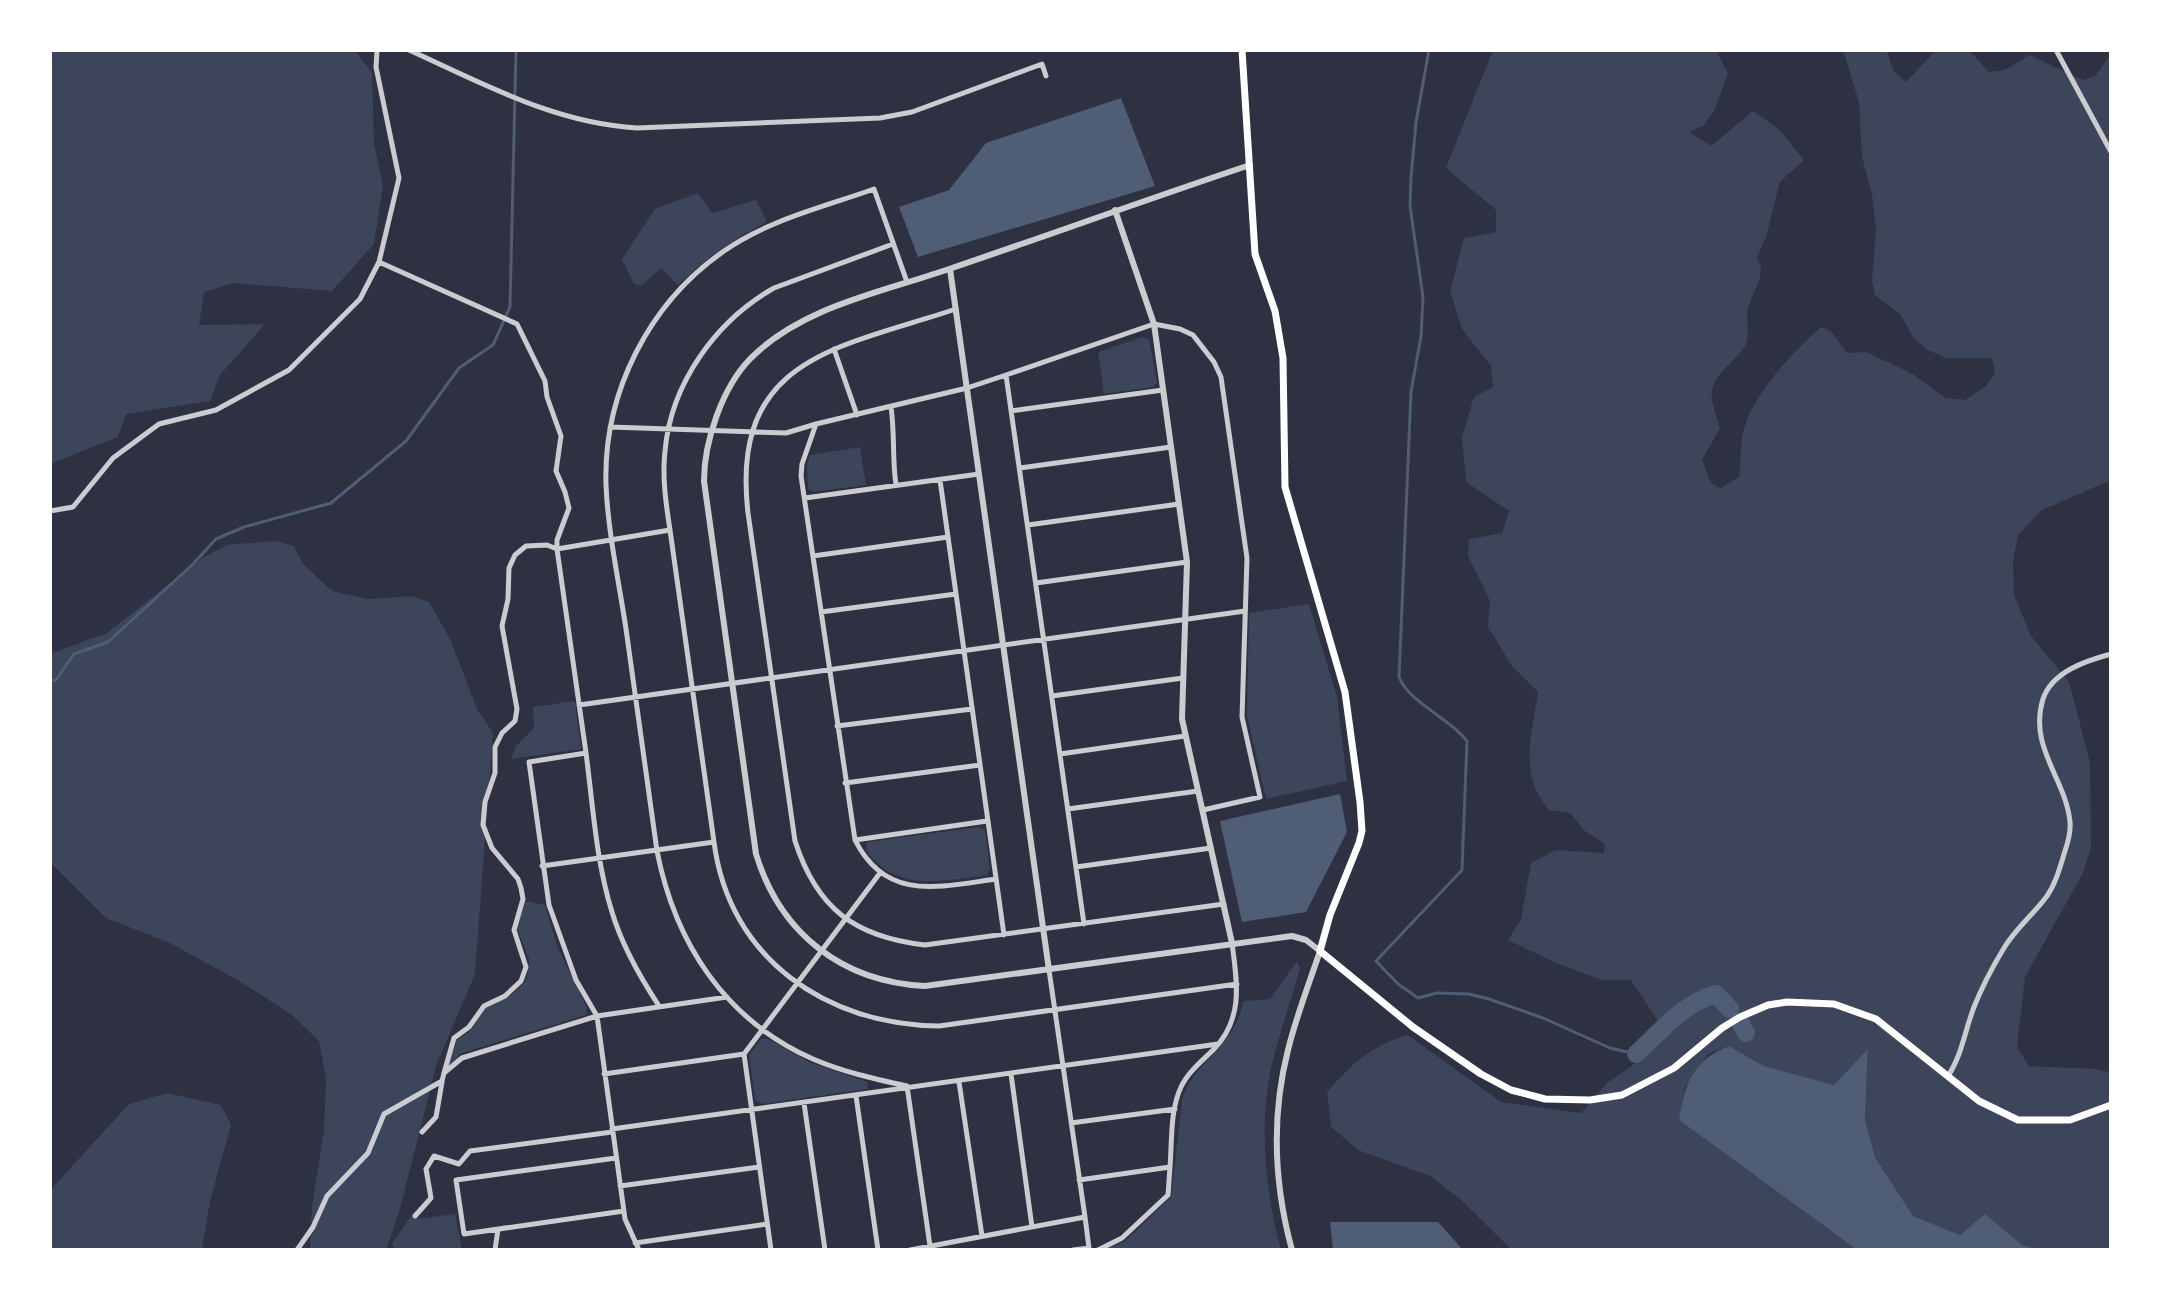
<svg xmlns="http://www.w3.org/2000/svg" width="2161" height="1300" viewBox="0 0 2161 1300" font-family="Jost,sans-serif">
  <rect width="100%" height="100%" fill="#2d3142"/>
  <path fill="#3c4559" d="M50 50H346L357 53 372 73 374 143 383 186 374 244 332 291 233 283 204 292 199 325 265 324 220 375 210 401 126 414 118 437 50 464Z
    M1493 50H1716L1728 74 1714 111 1703 126 1689 132 1711 146 1753 111 1780 130 1804 160 1780 182 1766 237 1757 257C1768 275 1752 291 1748 309 1745 322 1751 334 1745 346 1736 361 1715 373 1712 391 1710 401 1717 417 1720 428L1702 460 1711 483 1721 488 1739 477C1741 463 1740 447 1743 433 1751 395 1793 352 1821 327L1831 331 1847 353 1866 352 1913 374 1945 398 1965 400 1987 385 1995 372 1992 358H1946L1928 350 1915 340 1900 314 1875 295 1872 281 1876 229 1872 194 1862 157 1859 102 1843 50H1887L1893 70 1906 82 1936 50H1969L1989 72 2004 70 2030 55 2083 80 2095 76 2109 57 2108 50H2111V480L2042 510 2018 535 2013 561 2014 595 2031 636 2069 682 2090 762 2091 847 2083 873 2025 977 2017 1047 2029 1066 2097 1069 2111 1073V1250H2040L2022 1245 1985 1215 1960 1235 1913 1216 1875 1157 1865 1119 1868 1051 1834 1085 1764 1066 1729 1046 1708 1054 1685 1088 1679 1120 1857 1250H1512L1460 1199 1430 1176 1358 1150 1331 1127 1327 1092C1353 1063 1370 1046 1408 1035L1501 1102 1581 1113 1607 1083 1629 1068 1667 1035 1631 980H1602L1554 962 1508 940 1521 919 1531 863 1556 850 1604 853 1605 844 1585 831 1570 813 1549 810C1518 774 1532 735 1538 692L1512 666 1488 627 1490 601 1468 556 1469 539 1502 533 1509 511 1466 482 1462 437 1474 397 1493 387 1491 366 1462 329 1450 291 1464 238 1496 232V210L1446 168Z
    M698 193 712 213 756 200 767 222C733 239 705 259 678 285L661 268 642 285 634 284 622 259 655 209Z
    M1143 337 1149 339 1157 383 1153 387 1104 394 1098 352Z
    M860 447 866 485 813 492 808 489 807 465 810 455Z
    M275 541 294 546 303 564 332 591 368 599 412 596 429 602 451 641 477 709 493 733 475 974 436 1066 400 1209 386 1250H310L312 1207 324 1130 326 1078 319 1041 292 1015 241 982 170 943 106 918 50 862V654L107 633 202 558 227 545Z
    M1309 604 1337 697 1347 781 1266 799 1247 716 1249 613Z
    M575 701 581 749 511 759 516 746 534 728 533 707Z
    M979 827 985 830 990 869 987 875C943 881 895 893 866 850L867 842Z
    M525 901 545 905 557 946 587 1008 586 1015 459 1054 458 1059 448 1066 457 1040 470 1031 485 1009 511 995 525 982 529 969V959L517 928Z
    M1297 961 1300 968C1292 997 1282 1026 1274 1056 1258 1119 1264 1187 1281 1250H1104L1125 1241 1171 1197 1182 1100C1194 1060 1236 1047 1243 1001L1270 999Z
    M761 1039H768L809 1062 867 1082 868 1089 762 1104 755 1100 749 1055Z
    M167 1093 221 1105 231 1125 210 1201 202 1250H50V1192L54 1186 129 1104Z
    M455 1214 462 1250H395L392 1244 411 1216 416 1219Z"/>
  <path fill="#4f5d75" d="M1121 98 1155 186 918 257 899 207 949 190 986 143Z
    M1340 794 1347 832 1306 912 1242 922 1220 821Z
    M1729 1046 1764 1066 1834 1085 1868 1049 1865 1119 1875 1157 1913 1216 1960 1235 1985 1214 2022 1245 2040 1250H1857L1679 1120C1685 1083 1693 1060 1729 1046Z
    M1330 1222H1438L1463 1250H1333Z"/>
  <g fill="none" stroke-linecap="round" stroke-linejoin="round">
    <path stroke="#4f5d75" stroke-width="3" d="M1429 50 1416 122 1411 178 1410 206 1423 297 1421 336 1411 392 1399 677C1409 703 1450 718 1467 741L1462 870 1376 961 1398 984 1418 998 1437 993 1469 994 1489 999 1543 1018 1610 1048 1636 1054
      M50 681 56 680 74 654 108 642 192 565 216 539 244 527 331 503 406 441 459 368 493 345 510 307 516 50"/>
    <path stroke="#4f5d75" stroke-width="18" d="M1741 1024 1746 1033
      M1636 1054C1661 1031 1682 1004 1716 994L1730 1009"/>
    <path stroke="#caccd0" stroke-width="5" d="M409 50C484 84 554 123 637 128L880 118 912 112 1042 64 1046 76
      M2056 50 2111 152
      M379 262 517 324 545 381 547 397 561 436 556 471 565 492 569 508 557 540V549L586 753 529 762 549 905 576 980 597 1016 625 1219 639 1250
      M907 282 874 189C824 207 768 220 724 251 649 303 603 393 606 485 608 533 619 582 626 629 636 703 647 777 657 851 675 943 725 1020 813 1059 843 1072 875 1079 907 1086
      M956 309C838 348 730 357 748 513L795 841C817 909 855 937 925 945L1224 904
      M834 349 857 415
      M891 407C895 434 892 459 896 485
      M1011 411 1163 390
      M610 427 786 433 816 424
      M1020 468 1171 447
      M940 480 1004 935
      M805 498 979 474
      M50 511 73 507 113 458 159 424 216 410 289 370 360 299 379 262 399 178 376 67 377 50
      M1028 525 1179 504
      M670 530C666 504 662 477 665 451 671 383 716 321 774 288L893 244
      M813 556 948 537
      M1036 583 1187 562
      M821 612 956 594
      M1052 696 1183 678
      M579 705 1245 611
      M837 726 972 709
      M586 753C593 806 596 861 612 912 622 946 640 977 659 1006
      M1060 754 1185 736
      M845 783 980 765
      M1068 809 1198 791
      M855 840 987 821
      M542 866 714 842C729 959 827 1025 939 1026L1237 984
      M1076 867 1211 848
      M996 879C939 887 886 902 855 840L801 476 802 464 816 424 967 388 1006 375
      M1084 924 1006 375 1154 324 1180 329 1193 335 1214 362 1221 377 1247 558 1242 717 1260 797 1203 810
      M444 1073 454 1038 469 1027 484 1006 505 996 521 981 526 967 514 930 523 899 521 888 518 879 492 848 483 825 485 802 495 773V747L502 733 515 721 517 709 502 626 508 599 509 568 515 555 526 546 547 545 557 549 670 530 714 842
      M604 1074 744 1054
      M1011 1074 1032 1227
      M1948 1076C1962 1055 1965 1030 1974 1007 1982 987 1993 966 2004 948 2016 928 2033 915 2047 896 2056 883 2060 867 2065 851 2068 842 2071 832 2070 822 2066 779 2028 747 2043 699 2052 672 2085 661 2111 654
      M959 1082 982 1236
      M907 1086 930 1246
      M856 1096 878 1250
      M804 1103 825 1250
      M1071 1123 1175 1109
      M612 1129 1218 1044
      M422 1132 436 1117 442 1082
      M616 1158 456 1180 464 1234 624 1211
      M1079 1180 1170 1167C1172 1142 1170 1110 1181 1087 1188 1072 1202 1061 1214 1049 1244 1018 1237 982 1232 943
      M620 1186 759 1167
      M415 1216 431 1198 426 1169 434 1156 459 1164 470 1151 612 1132
      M635 1243 767 1224
      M297 1250 313 1227 327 1196 368 1153 384 1114 442 1081 444 1073 462 1058 597 1016 727 997
      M495 1250 498 1229
      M771 1250 744 1054 880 873
      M910 1250 1085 1217 1049 970
      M1073 1250 1089 1248 1085 1217
      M1098 1250 1122 1238 1168 1195 1170 1167"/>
    <path stroke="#caccd0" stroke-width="6" d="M1250 165C1151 198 1052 234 952 268 884 292 802 306 750 359 722 388 704 442 704 481L756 854C780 933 842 982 925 986L1292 936 1306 940 1320 951C1309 984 1296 1017 1288 1050 1271 1117 1274 1184 1292 1250
      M1115 210 1154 324 1187 562 1182 719 1232 943
      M950 269 1049 970"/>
    <path stroke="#fff" stroke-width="7" d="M1242 50 1255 254 1275 311 1283 358 1285 487 1345 692 1360 802 1362 831 1359 843 1330 915 1320 951 1413 1027 1481 1074 1511 1090 1545 1099 1590 1100 1622 1095 1674 1068 1722 1028 1740 1017 1768 1005 1787 1002 1834 1004 1876 1019 1979 1101 2018 1120H2070L2111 1105"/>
  </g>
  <rect width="2161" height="1300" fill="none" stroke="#ffffff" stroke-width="104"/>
</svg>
